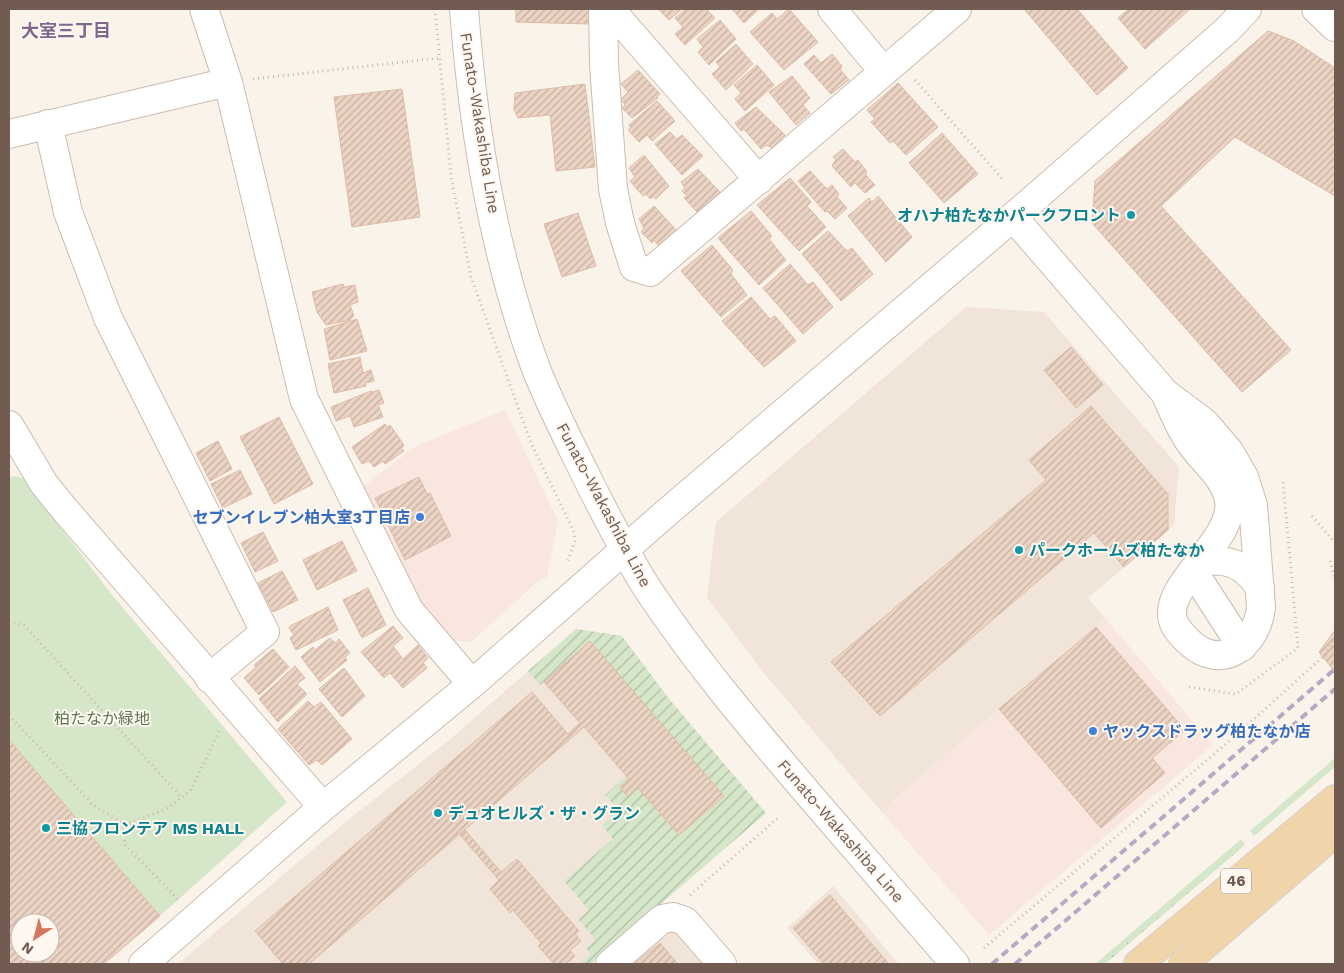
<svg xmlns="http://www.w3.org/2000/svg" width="1344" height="973" viewBox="0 0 1344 973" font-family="'Work Sans','Noto Sans JP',sans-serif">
  <defs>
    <pattern id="grass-tufts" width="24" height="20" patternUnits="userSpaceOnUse" patternTransform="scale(1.25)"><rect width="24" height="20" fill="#d5e6c9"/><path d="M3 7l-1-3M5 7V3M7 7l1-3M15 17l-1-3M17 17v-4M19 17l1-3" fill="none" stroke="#b1bda6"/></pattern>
    <pattern id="garden-furrows" width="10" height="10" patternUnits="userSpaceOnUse" patternTransform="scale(1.25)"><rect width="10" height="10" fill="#d5e6c9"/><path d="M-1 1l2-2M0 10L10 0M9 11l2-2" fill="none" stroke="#b1bda6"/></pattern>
    <pattern id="building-hatch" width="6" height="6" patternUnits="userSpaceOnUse" patternTransform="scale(1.25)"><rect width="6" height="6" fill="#ecd4c4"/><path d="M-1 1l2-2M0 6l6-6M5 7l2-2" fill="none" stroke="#c4afa2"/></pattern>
  </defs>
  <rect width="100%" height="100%" fill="#faf3ea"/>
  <path fill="#f1e5d9" d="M966 307 1044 312 1179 467 1174 525 1088 598 1105 618 881 811 763 672 707 597 716 522Z
    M576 629 622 636 669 699 766 813 591 964H178L349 819 448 741Z
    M833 886 899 964H818L787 928Z
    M666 928 681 932 709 964H624Z"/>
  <path fill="#f9e6df" d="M505 410 558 521 547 577 536 583 471 642 450 640 420 605 361 488 416 446Z
    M1105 618 1213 745 989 935 881 811Z"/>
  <path fill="url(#grass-tufts)" d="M1335 758V767L1254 836 1250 831Z
    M1241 839 1245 845 1105 964H1095Z"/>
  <path fill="#d5e6c9" d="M13 476 23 478 112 595 287 802 160 916 9 740V479Z"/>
  <path fill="url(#garden-furrows)" d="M576 629 622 636 669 699 766 813 591 964H578L591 954 586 948 596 940 578 919 589 910 564 881 613 839 602 825 612 816 608 810 614 805 605 795 626 776 629 779 628 796 638 788 679 835 724 796 591 642 540 685 528 671Z"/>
  <path fill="url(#building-hatch)" stroke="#ddbba7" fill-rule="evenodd" d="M516 9H590L589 24 516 22Z
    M658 9H682L669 20Z
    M686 9H706L715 18 685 45 675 34 683 27 675 18Z
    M732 9H759L744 23Z
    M789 9 818 42 784 70 750 32 772 13 777 19Z
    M1024 9H1077L1128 68 1097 95Z
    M1129 9H1190L1145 49 1118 18Z
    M720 20 736 39 709 65 698 52 703 47 697 39Z
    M1268 31 1294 41 1335 68V196L1235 137 1161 206 1291 350 1242 392 1092 223 1095 181Z
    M736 44 753 64 726 90 712 74 720 67 716 62Z
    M832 54 842 66 840 69 849 80 831 94 804 64 814 55 821 63Z
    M757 65 774 85 745 111 735 99 741 93 734 85Z
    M638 70 660 94 657 96 658 98 632 118 622 108 625 105 621 99 628 92 621 84Z
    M792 76 810 98 803 105 810 113 796 125 769 92Z
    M898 83 938 127 906 155 893 141 890 143 871 122 875 119 867 110Z
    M585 84 595 167 556 171 550 115 518 118 514 109 515 93Z
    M402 89 420 217 352 227 334 97Z
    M657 101 675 121 652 141 647 135 639 142 628 130 631 128 629 125Z
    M756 107 785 135 772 148 767 145 761 149 744 129 741 131 735 123Z
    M670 132 677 139 682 135 703 156 682 175 655 144Z
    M942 133 978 174 944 203 909 163Z
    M843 149 855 162 858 160 867 172 865 174 875 185 865 193 855 183 851 187 832 166 836 159 833 157Z
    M644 155 669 186 656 199 652 197 650 199 646 194 643 196 630 181 635 177 629 168Z
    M698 169 720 192 698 213 684 198 687 196 682 191 685 188 681 182Z
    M810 171 827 189 832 185 839 194 837 197 847 208 835 219 827 211 825 212 798 181Z
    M790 178 811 202 807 206 826 227 799 251 757 205Z
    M878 196 912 237 886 262 848 216 869 198 872 202Z
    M654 206 677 231 659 246 654 240 652 243 641 232 644 228 639 219Z
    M751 211 772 236 769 239 786 260 759 285 718 238Z
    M578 213 596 266 562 277 544 224Z
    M828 231 847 251 852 248 873 274 841 301 802 254Z
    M712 245 733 270 731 274 747 295 721 317 681 271Z
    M790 264 808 285 813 282 833 307 803 334 763 288Z
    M343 284 344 287 355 285 358 302 350 305 354 316 350 320 326 325 317 312 312 292Z
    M751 297 770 319 775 316 796 341 764 367 722 321Z
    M357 319 367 351 330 360 324 329Z
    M1071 347 1103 385 1076 408 1044 370Z
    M360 357 363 373 371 370 374 381 365 383 366 386 334 393 328 364Z
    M379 390 384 403 378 405 383 417 354 427 350 416 336 421 331 407 371 391 372 392Z
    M1091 406 1168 494V530L1124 567 1094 533 880 716 831 662 1046 480 1029 460Z
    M279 417 313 484 274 504 240 437Z
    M385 424 387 427 390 425 404 445 401 449 404 451 385 464 383 461 374 467 369 461 362 464 352 447Z
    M218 441 232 469 210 481 196 453Z
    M240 470 252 494 223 508 211 484Z
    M419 477 427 494 430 493 451 536 405 560 375 498Z
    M263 532 278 561 255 572 241 543Z
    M342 541 357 571 317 590 303 560Z
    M282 571 298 600 273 612 258 583Z
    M368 588 386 625 362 638 343 600Z
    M328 607 338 630 296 650 290 638 294 635 289 628 290 626Z
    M393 626 403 638 393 646 403 659 418 645 428 658 423 663 427 668 403 688 390 673 384 678 361 652Z
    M1096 627 1185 730 1152 758 1165 773 1101 828 999 709Z
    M1335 630V672L1319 652Z
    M330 638 335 643 339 639 350 653 345 657 347 660 320 682 301 657 313 647 315 650Z
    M590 641 724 796 679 835 638 788 628 797 620 787 629 779 584 727 309 964H283L255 931 532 692 568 734 580 723 544 682Z
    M273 649 289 667 259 695 244 678 256 667 254 665Z
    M295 666 305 678 297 684 307 694 278 722 259 699Z
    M344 668 365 696 342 717 319 689Z
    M308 701 314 707 321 702 352 739 322 765 317 760 309 765 278 729Z
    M9 740 160 916 104 964H9ZM20 923H50V953H20Z
    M465 830 501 872 517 859 579 931 575 934 581 941 570 951 575 956 566 964H554L538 946 541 943 513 910 510 913 490 889 499 880 460 835Z
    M830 895 889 964H824L793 928Z
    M660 943 678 964H634Z"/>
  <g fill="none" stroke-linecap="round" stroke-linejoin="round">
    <g stroke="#cbbcb1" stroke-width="30">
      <path id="minor" d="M204 9 228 82 304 399 409 610 472 684
        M464 9C473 129 493 252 535 366 551 407 572 447 591 486 609 521 626 555 647 588 696 662 753 729 811 797 859 853 907 909 955 964
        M603 9 604 64 613 189 620 223 634 267 650 272 957 9
        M610 9 759 180
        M832 9 884 72
        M1316 9 1335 27
        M48 124 68 212 108 318 265 632 209 678
        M9 134 228 82
        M1013 217 1165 393 1205 423 1229 451 1244 477 1253 505 1261 607C1257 646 1221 673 1188 641 1182 635 1175 628 1173 620 1162 584 1241 537 1228 496 1222 475 1203 461 1191 444 1180 429 1173 410 1165 393
        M9 425 44 484 66 511 323 807
        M1201 561C1230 559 1242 563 1260 587
        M1193 571 1242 647
        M143 964 323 807 472 684 665 514 1013 217 1227 30 1247 9
        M610 964 662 919 673 917 685 921 722 964"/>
    </g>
    <g stroke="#d8d1ce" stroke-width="30">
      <path id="major" d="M1138 964 1335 799
        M1183 964 1335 833"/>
    </g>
    <path stroke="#d1b7a7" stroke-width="3" stroke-dasharray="1 4" stroke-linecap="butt" d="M435 9 451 177 471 277 531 443 574 532 575 541 567 563
      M253 79 439 58
      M915 80 1004 181
      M1312 516 1335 543
      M1330 561 1335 578
      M9 622 24 625 181 797
      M1189 687 1236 694 1298 648 1283 482
      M9 715 93 805 126 825
      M690 895 778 818
      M178 899 124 844 126 825 168 808 191 790 220 729
      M984 948 1233 738 1325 655 1335 640"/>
    <use href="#minor" stroke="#fff" stroke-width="28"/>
    <use href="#major" stroke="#f0d5aa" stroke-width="28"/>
    <path stroke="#b6a9c3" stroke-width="4" stroke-dasharray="8 5" stroke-linecap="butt" d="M992 964 1335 669
      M1015 964 1335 689"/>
  </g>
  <g fill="#0f9aa8" stroke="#fdf7f0" stroke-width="2">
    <circle cx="1131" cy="215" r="5"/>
    <circle cx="1019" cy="550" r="5"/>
    <circle cx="438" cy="813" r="5"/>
    <circle cx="46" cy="828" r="5"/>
  </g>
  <g fill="#3f7fe0" stroke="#fdf7f0" stroke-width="2">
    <circle cx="420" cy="517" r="5"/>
    <circle cx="1093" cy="731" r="5"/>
  </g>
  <g text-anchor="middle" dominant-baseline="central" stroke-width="4" stroke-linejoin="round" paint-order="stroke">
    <rect fill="#fdf7f0" stroke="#9c8a80" stroke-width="1" x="1221" y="868.5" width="30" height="25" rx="4"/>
    <g font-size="15" font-weight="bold" fill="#725b50">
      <text x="1236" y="881">46</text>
    </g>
    <g font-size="16" fill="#725b50" stroke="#fdf7f0">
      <text transform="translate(480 123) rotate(81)">Funato-Wakashiba Line</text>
      <text transform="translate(604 505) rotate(62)">Funato-Wakashiba Line</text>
      <text transform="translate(841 831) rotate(49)">Funato-Wakashiba Line</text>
    </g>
    <g font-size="16" font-weight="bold" fill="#0d838f" stroke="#fdf7f0" text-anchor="start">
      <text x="1121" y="215" text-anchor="end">オハナ柏たなかパークフロント</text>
      <text x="1029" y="550">パークホームズ柏たなか</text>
      <text x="448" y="813">デュオヒルズ・ザ・グラン</text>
      <text x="56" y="828">三協フロンテア MS HALL</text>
    </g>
    <g font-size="16" font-weight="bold" fill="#366cbe" stroke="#fdf7f0" text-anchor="end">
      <text x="410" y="517">セブンイレブン柏大室3丁目店</text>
      <text x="1103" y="731" text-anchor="start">ヤックスドラッグ柏たなか店</text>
    </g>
    <g font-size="16" fill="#5b7b4d" stroke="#fdf7f0">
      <text x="102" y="718">柏たなか緑地</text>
    </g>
    <g font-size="18" font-weight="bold" fill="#80688d" stroke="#fdf7f0">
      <text x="66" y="30">大室三丁目</text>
    </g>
  </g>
  <rect width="1344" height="973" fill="none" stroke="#725b50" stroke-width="20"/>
  <g transform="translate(35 938) rotate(216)"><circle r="24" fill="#fdf7f0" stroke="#c5b9b0"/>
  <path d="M0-4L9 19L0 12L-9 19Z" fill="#d4775e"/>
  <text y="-8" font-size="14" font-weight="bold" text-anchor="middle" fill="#725b50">N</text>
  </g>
</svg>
